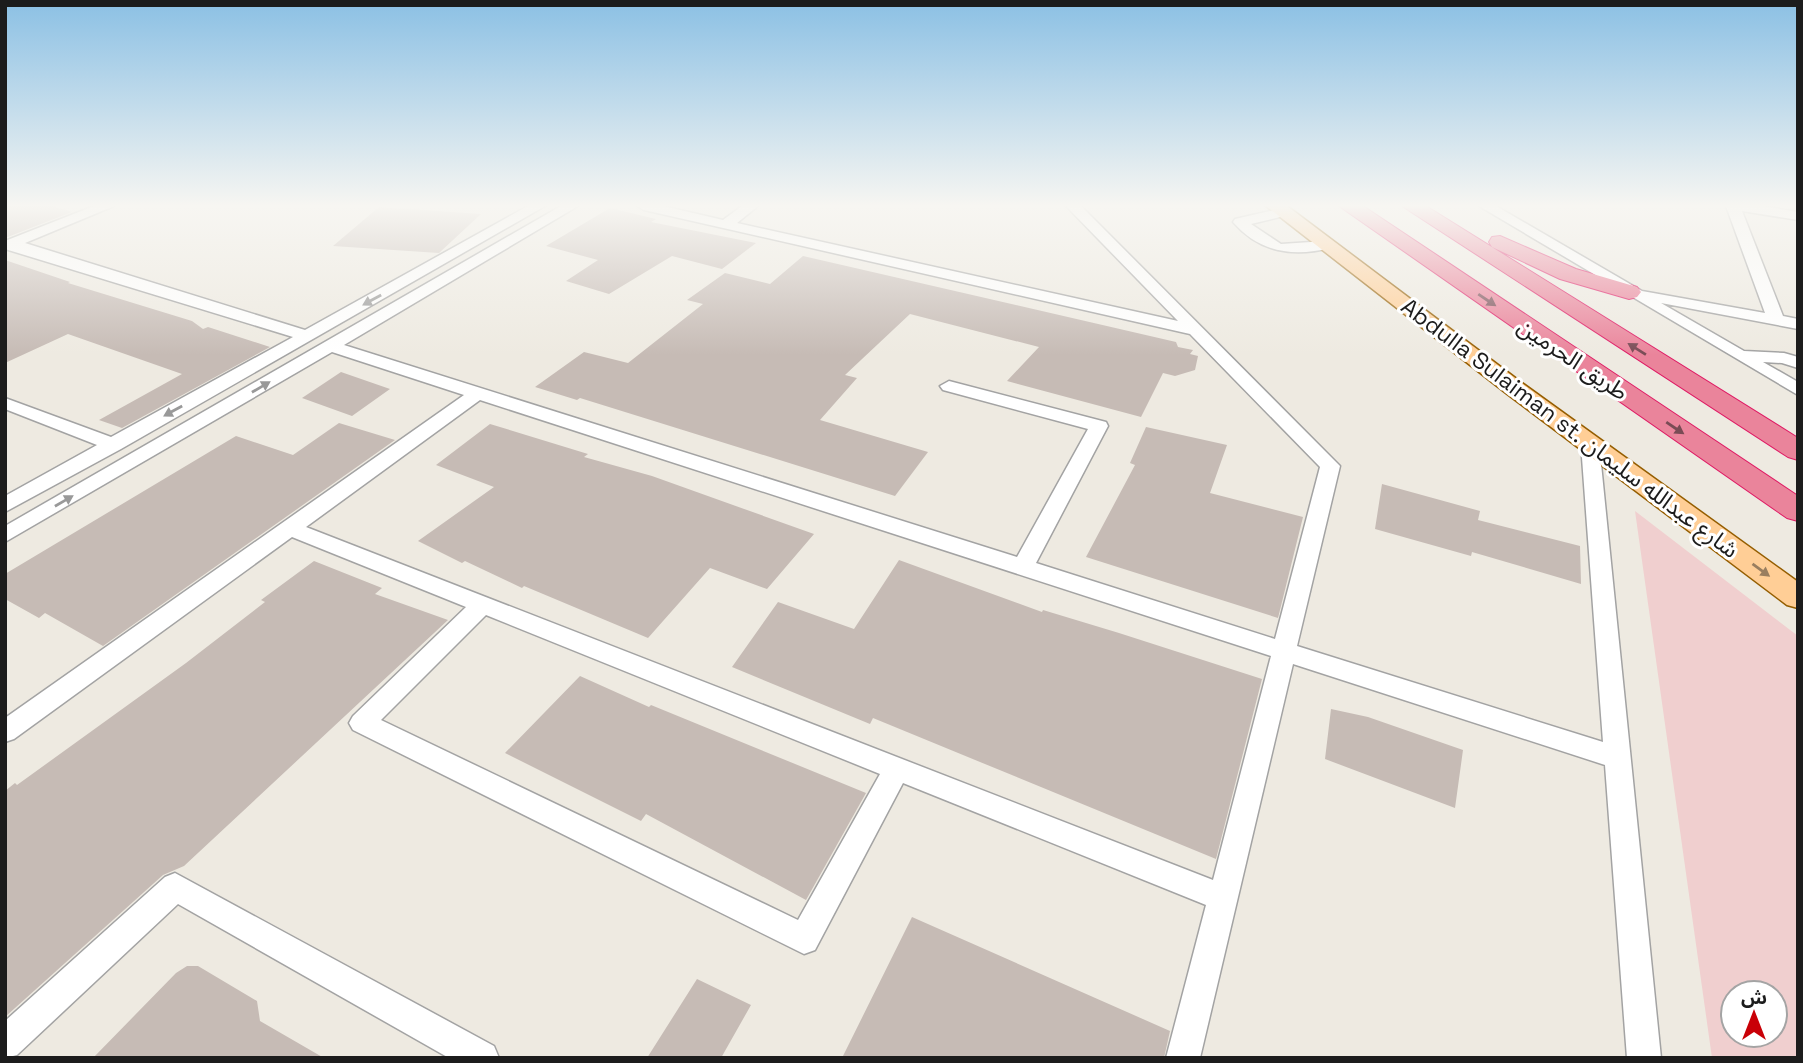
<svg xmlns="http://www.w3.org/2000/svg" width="1803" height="1063" viewBox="0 0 1803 1063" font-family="'Space Grotesk','Noto Sans Arabic',sans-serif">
  <rect width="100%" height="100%" fill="#eeeae1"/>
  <path fill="#f0cfcf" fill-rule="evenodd" d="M1635 511 1798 636V1058H1712ZM1733 993H1775V1035H1733Z"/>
  <path fill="#c6bbb5" d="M5 206H52L72 212 5 238Z
    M379 207 481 214 439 253 333 246Z
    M610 208 656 219 651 222 756 243 722 269 672 256 609 294 566 281 598 260 546 246Z
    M803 256 1176 342 1178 347 1193 350 1190 354 1198 356 1195 370 1175 376 1163 373 1141 417 1007 381 1039 347 910 314 845 375 857 378 820 420 928 452 895 496 580 398 577 400 535 387 584 352 628 363 703 304 687 300 725 273 770 284Z
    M5 260 70 282 68 283 192 321 203 329 208 327 270 347 122 428 99 420 182 374 68 334 5 363Z
    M341 372 390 389 352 416 302 398Z
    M339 423 395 440 103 646 45 613 39 618 5 599V574L236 436 293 455Z
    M490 424 588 454 584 457 652 476 814 534 767 589 710 568 648 638 524 586 522 588 465 561 462 563 418 541 494 487 436 465Z
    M1146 427 1227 445 1210 493 1303 517 1278 618 1086 557 1135 465 1130 463Z
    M1382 484 1480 511 1478 520 1580 546 1581 584 1472 552 1471 556 1375 529Z
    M899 560 1042 612 1043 610 1119 633 1262 679 1216 859 873 718 870 724 732 667 778 602 854 629Z
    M314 561 382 588 375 594 448 620 184 866 163 875 5 1017V791L15 783 17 785 186 663 265 602 261 600Z
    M580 676 649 707 651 705 866 793 806 900 646 814 641 821 505 753Z
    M1331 709 1368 717 1463 750 1455 808 1325 759Z
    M912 917 1170 1031 1164 1058H842Z
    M187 966H198L257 1001 260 1021 324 1058H93L176 973Z
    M697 979 751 1005 721 1058H647Z"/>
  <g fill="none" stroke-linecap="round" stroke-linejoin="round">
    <g stroke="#a3a3a3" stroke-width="3">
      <path id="minor" d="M94 206H114L25 243 305 330 528 206H545L121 449 5 512V496L97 445 5 409V398L111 437 293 337 5 249V241Z
        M561 206H578L344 345 1017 557 1088 429 943 390 940 386 949 381 1106 422 1108 426 1036 563 1275 639 1320 467 1190 334 644 210 637 206H663L723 220 742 206H758L737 223 1178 321 1066 206H1081L1340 466 1297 646 1603 742 1581 444 1583 440H1597L1599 444 1661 1058H1627L1605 765 1293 664 1200 1058H1166L1206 905 903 783 815 950 804 954 353 730 349 723 353 716 466 607 292 537 14 739 5 742V718L464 395 332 352 5 542V526ZM480 400 1271 656 1213 880 306 527ZM486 615 880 774 798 920 381 720Z
        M1479 206H1496L1642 291 1765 313 1726 206H1762L1798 212V220L1742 211 1783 316 1798 319V329L1661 303 1744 351 1784 353 1798 357V368L1782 363 1763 362 1798 382V395Z
        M1283 208 1290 212 1288 215 1251 224 1281 244 1326 241 1333 245 1331 248C1293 257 1260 253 1233 222L1235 219Z
        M175 873 494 1046 499 1058H449L178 904 17 1055 5 1058V1021L165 877Z"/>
    </g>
    <g stroke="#955e00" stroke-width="3">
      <path id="major" d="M1266 206H1287L1522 383 1798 582V608L1787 605 1506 393Z"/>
    </g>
    <g stroke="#df1b65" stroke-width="2">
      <path id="highway" d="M1339 206H1363L1798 496V521L1787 518Z
        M1402 206H1426L1798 438V460L1788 457Z
        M1500 236 1576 269 1637 287 1641 292 1637 297 1629 299 1560 279 1492 247 1489 242 1492 237Z"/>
    </g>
    <use href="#minor" fill="#fff" fill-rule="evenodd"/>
    <use href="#major" fill="#ffce96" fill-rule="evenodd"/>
    <use href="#highway" fill="#ea849b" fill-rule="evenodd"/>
  </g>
  <defs><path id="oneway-solid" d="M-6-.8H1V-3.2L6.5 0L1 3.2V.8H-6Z" transform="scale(1.75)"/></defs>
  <g fill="#999">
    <use href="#oneway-solid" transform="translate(372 300) rotate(151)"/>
    <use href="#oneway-solid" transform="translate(261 387) rotate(-30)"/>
    <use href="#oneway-solid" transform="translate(173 411) rotate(151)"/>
    <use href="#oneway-solid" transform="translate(64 501) rotate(-30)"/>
  </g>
  <g fill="#794b55">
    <use href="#oneway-solid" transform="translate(1487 300) rotate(34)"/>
    <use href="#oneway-solid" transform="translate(1637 349) rotate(-148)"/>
    <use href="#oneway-solid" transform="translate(1675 428) rotate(34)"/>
  </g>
  <use fill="#997e5f" href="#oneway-solid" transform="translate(1761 570) rotate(36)"/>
  <linearGradient id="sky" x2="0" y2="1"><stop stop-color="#8bc0e4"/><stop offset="0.58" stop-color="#f7f6f2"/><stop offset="1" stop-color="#f7f6f2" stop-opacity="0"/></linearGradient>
  <rect width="1803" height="355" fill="url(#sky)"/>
  <g text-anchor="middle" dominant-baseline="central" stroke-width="6" stroke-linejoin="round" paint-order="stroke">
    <g font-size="23" fill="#1c1c1c" stroke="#fff">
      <text transform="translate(1573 359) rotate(34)">طريق الحرمين</text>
      <text transform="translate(1570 428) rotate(37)">Abdulla Sulaiman st. شارع عبدالله سليمان</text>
    </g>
  </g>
  <rect width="1803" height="1063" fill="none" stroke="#1c1c1c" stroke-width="14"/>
  <g transform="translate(1754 1014)"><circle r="33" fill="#ffffff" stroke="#a4a4a4" stroke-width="2"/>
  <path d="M0-5L12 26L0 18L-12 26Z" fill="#c90007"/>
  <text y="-10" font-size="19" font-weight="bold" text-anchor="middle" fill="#1c1c1c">ش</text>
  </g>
</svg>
